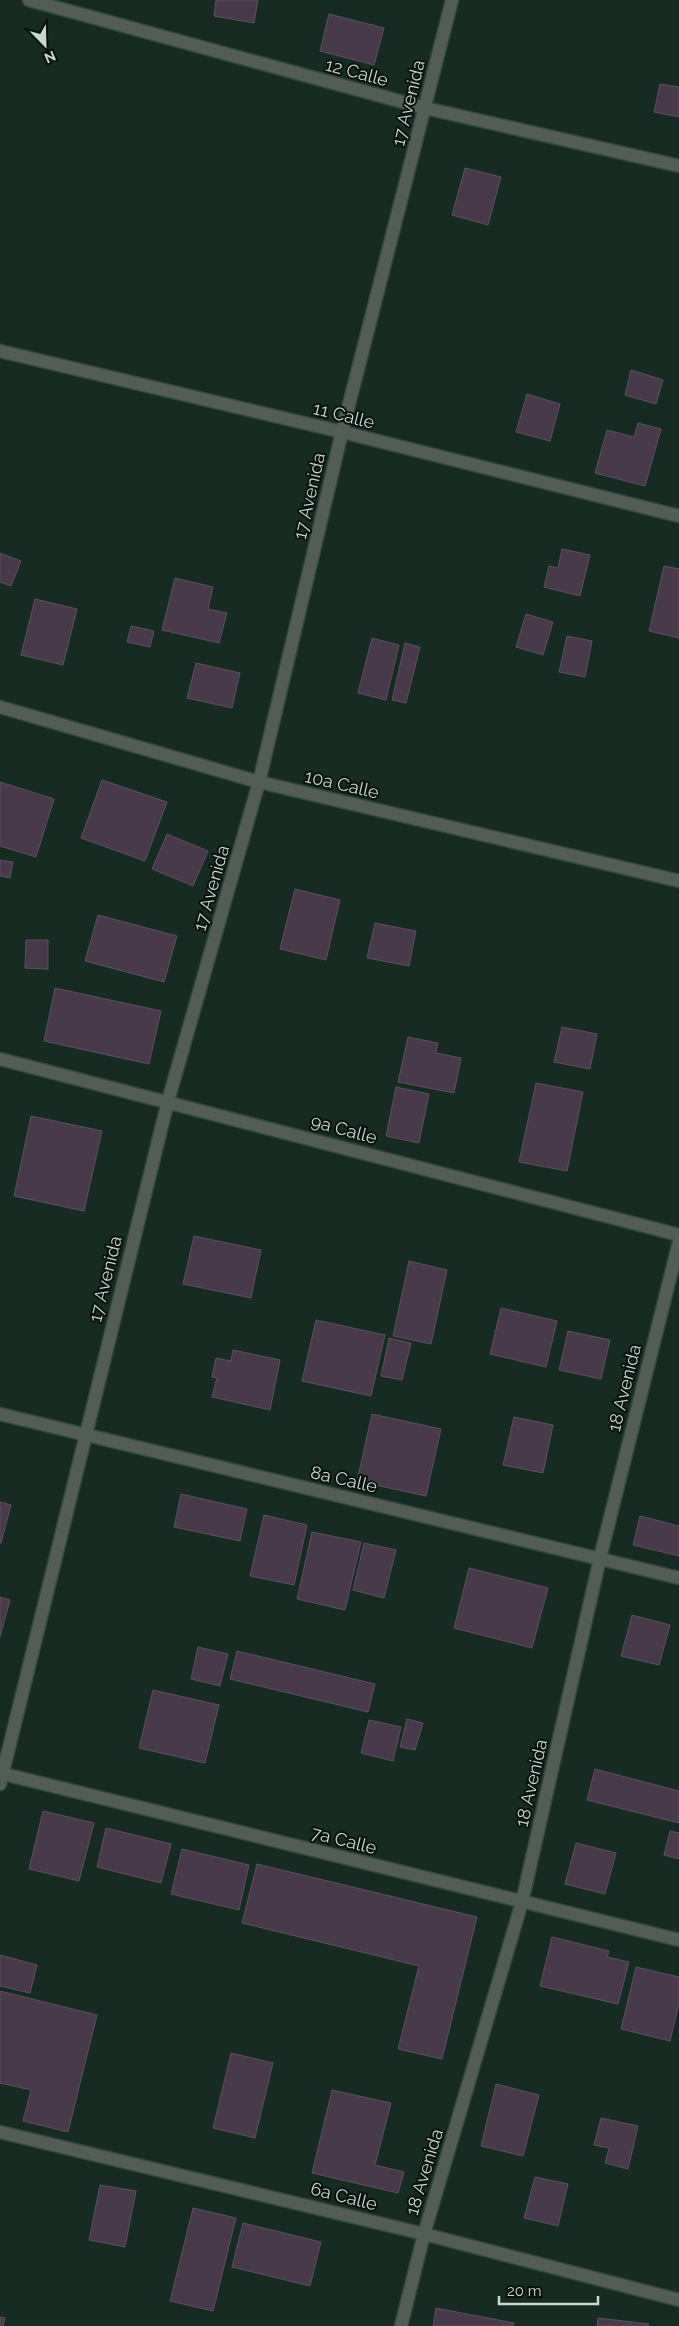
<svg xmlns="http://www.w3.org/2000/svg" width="679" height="2326" viewBox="0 0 679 2326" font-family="Raleway,sans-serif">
  <rect width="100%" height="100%" fill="#162c23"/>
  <path fill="#483a4b" stroke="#5d4f60" d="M216 0H258L254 23 214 16Z
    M329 14 384 28 374 65 320 51Z
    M660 84 679 87V117L654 112Z
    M465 168 501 177 488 225 452 215Z
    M631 370 663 380 656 404 625 395Z
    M527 394 560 404 550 441 516 432Z
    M638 423 661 429 645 486 595 473 607 430 634 437Z
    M562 549 590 555 580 596 544 587 549 566 558 568Z
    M0 553 21 561 11 586 0 582Z
    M664 566 679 569V638L649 631Z
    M175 578 213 587 208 609 227 613 219 643 162 630Z
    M35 599 77 609 63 665 21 655Z
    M526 614 553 622 543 655 516 647Z
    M131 626 154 631 150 647 127 642Z
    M567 636 592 641 585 677 559 672Z
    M372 638 399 645 386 700 358 693Z
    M405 643 420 647 406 703 392 700Z
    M196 663 240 673 232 708 187 698Z
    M102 780 167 802 145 861 81 838Z
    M0 782 54 799 36 857 0 846Z
    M167 834 208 851 193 886 152 869Z
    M0 860 13 862 10 878 0 876Z
    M295 889 340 900 326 960 280 949Z
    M98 915 177 936 164 982 85 961Z
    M375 923 416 931 409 966 367 958Z
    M26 940H48V969L25 968Z
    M55 988 161 1011 149 1064 44 1041Z
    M562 1027 597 1034 590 1069 554 1062Z
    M408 1037 438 1043 436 1053 461 1058 454 1093 398 1082Z
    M536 1083 583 1092 567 1171 519 1162Z
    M396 1087 429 1094 419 1143 386 1136Z
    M31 1116 102 1131 84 1211 14 1196Z
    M194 1236 261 1250 251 1298 183 1284Z
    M409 1261 447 1270 431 1344 393 1336Z
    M501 1308 557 1321 546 1367 490 1354Z
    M316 1320 385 1335 371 1396 302 1381Z
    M568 1331 610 1340 601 1379 559 1370Z
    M389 1338 411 1343 402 1380 381 1376Z
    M233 1350 280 1360 270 1410 212 1397 217 1378 212 1377 216 1358 231 1361Z
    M372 1414 441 1429 426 1496 357 1481Z
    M514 1417 553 1425 543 1473 503 1465Z
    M181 1494 247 1509 240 1541 174 1527Z
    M0 1502 11 1505 1 1543H0Z
    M264 1515 307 1525 294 1585 250 1576Z
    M640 1516 679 1526V1556L633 1545Z
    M312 1532 361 1542 345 1610 297 1599Z
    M364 1543 396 1550 384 1598 353 1590Z
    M469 1568 548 1588 532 1648 454 1628Z
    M0 1597 10 1600 0 1637Z
    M632 1615 670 1625 659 1665 621 1656Z
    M198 1647 228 1654 220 1686 191 1679Z
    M237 1651 375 1684 368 1712 230 1679Z
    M153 1690 219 1705 205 1763 139 1748Z
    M407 1719 423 1723 415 1750 400 1747Z
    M369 1720 401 1727 393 1761 361 1753Z
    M595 1769 679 1791V1823L587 1800Z
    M43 1811 94 1823 79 1881 29 1869Z
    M106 1828 171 1844 161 1883 97 1867Z
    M670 1831 679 1833V1859L664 1855Z
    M576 1843 616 1853 605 1894 565 1884Z
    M182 1849 249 1865 239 1910 171 1894Z
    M257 1864 477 1917 442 2059 398 2049 419 1966 242 1923Z
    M552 1937 609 1951 607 1957 629 1962 618 2004 540 1986Z
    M0 1955 37 1965 30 1993 0 1986Z
    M636 1967 679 1977V2004L670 2041 621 2029Z
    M0 1991 97 2015 68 2132 23 2121 31 2090 0 2083Z
    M231 2053 273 2063 255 2138 213 2128Z
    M496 2084 539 2095 523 2156 481 2146Z
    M332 2090 391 2103 375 2165 404 2172 398 2193 312 2173Z
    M601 2118 638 2126 628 2169 605 2163 609 2148 594 2145Z
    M535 2177 568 2184 558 2226 524 2218Z
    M100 2185 136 2191 125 2247 89 2240Z
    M193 2208 236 2218 213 2311 170 2301Z
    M243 2223 321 2242 310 2286 232 2267Z
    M436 2308 514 2323 513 2326H433Z
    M0 2317 5 2318 3 2326H0Z
    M598 2318 649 2324 648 2326H597Z"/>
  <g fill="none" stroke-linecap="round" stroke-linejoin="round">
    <g stroke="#33473f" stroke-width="15">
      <path id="street" d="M29 0 425 108 679 166
        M0 351 342 432 679 516
        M0 707 259 782 679 881
        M0 1059 679 1235
        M0 1414 679 1578
        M0 1773 679 1940
        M0 1784 168 1101 259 782 342 432 452 0
        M0 2132 424 2234 679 2300
        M401 2326 424 2234 522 1902 600 1558 679 1242"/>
    </g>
    <use href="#street" stroke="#535d58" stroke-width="12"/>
  </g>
  <g text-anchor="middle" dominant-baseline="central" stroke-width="4" stroke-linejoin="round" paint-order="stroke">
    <g font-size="18" fill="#c9d7d0" stroke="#09120e">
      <text transform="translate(357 72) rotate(15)">12 Calle</text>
      <text transform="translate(408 103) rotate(-76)">17 Avenida</text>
      <text transform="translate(344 415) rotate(14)">11 Calle</text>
      <text transform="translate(309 496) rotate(-77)">17 Avenida</text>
      <text transform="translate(342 784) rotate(13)">10a Calle</text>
      <text transform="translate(211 888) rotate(-74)">17 Avenida</text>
      <text transform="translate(344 1129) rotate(15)">9a Calle</text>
      <text transform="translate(105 1279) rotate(-76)">17 Avenida</text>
      <text transform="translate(624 1388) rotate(-76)">18 Avenida</text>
      <text transform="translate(344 1479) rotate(13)">8a Calle</text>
      <text transform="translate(531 1783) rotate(-77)">18 Avenida</text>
      <text transform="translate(344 1840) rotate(14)">7a Calle</text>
      <text transform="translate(424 2172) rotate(-73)">18 Avenida</text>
      <text transform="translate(344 2196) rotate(14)">6a Calle</text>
    </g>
  </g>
  <g transform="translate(45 45) rotate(157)" stroke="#09120e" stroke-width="4" paint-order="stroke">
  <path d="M0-4L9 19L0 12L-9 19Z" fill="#c9d7d0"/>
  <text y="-8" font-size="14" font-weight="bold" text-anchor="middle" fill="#c9d7d0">N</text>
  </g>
  <path d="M499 2296v8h99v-8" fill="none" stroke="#c9d7d0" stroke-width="2.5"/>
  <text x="507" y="2296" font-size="15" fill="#c9d7d0" stroke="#09120e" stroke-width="4" paint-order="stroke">20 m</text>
</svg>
